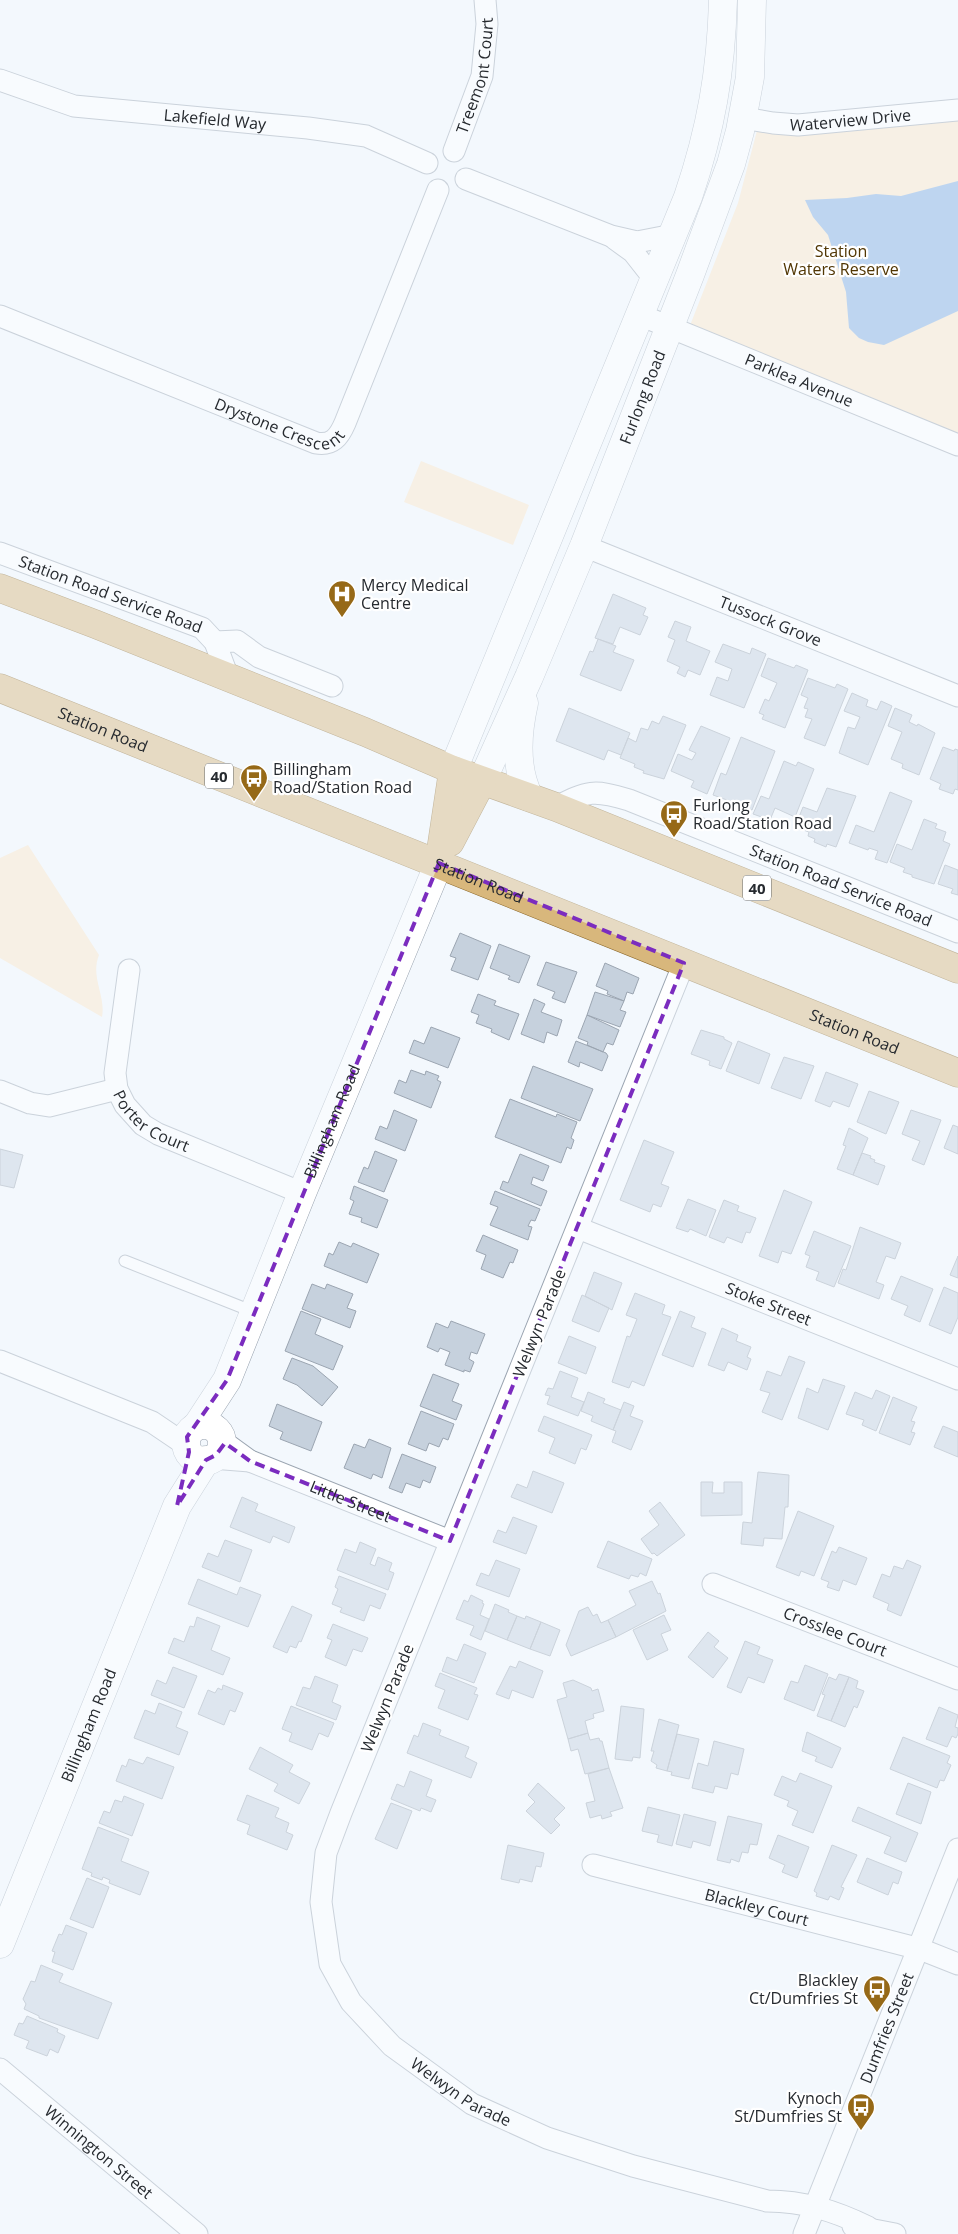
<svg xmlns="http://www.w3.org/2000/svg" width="958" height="2234" viewBox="0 0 958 2234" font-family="'Open Sans',sans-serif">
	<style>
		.green { fill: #fce6c7 }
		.water { fill: #7face0 }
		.building { fill: #c6d1dd; stroke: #9ba5b1 }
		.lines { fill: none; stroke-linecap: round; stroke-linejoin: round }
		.service-casing { stroke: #9ba5b1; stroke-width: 13 }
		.minor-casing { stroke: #9ba5b1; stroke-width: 23 }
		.tertiary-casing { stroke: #9ba5b1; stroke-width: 29 }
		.secondary-casing { stroke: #9ba5b1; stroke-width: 29 }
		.primary-casing { stroke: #896628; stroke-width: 29 }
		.service { stroke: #fff; stroke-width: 11 }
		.minor { stroke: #fff; stroke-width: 21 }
		.tertiary { stroke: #fff; stroke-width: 28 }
		.secondary { stroke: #fff; stroke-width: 28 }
		.primary { stroke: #d8b77c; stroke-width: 28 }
		.marked { fill: none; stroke: #7b2cbf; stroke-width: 4; stroke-dasharray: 10 6; stroke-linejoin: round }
		.labels { text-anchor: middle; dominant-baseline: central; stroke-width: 4.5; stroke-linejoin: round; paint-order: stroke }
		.shield { fill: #fff; stroke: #676a6d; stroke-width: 1 }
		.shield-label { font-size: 15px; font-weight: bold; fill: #262a2f }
		.street-label { font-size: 16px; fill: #262a2f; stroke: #fff }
		.park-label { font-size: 16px; fill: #513603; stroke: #fff }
		.poi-label { font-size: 16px; fill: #262a2f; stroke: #fff; text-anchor: start }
	</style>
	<rect width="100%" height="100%" fill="#f3f8fd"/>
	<path class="green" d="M958,120V435L689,328L738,203L759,123L844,132Z
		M421,461L529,505L513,545L404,502Z
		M28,845L99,955C90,977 106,995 102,1017L0,958V858Z"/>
	<path class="water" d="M958,181V311L884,345L868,342L859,338L849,328L846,292L828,235L813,217L805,200L847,198L876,194L901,196Z"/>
	<path class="building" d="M613,594L646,608L643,615L648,617L640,635L620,627L613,644L595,638Z
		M675,621L691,627L686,641L710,651L700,675L688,670L685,677L677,673L680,667L667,661L675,640L668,637Z
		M598,639L616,646L613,652L634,660L621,691L580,675L590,651L593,652Z
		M723,644L750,654L752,648L766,654L744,708L710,695L717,677L728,681L732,669L715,662Z
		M768,658L794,668L796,665L808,670L785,728L762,719L764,715L759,713L765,699L769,701L777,683L761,676Z
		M808,678L835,688L837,684L848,689L825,746L804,738L812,719L805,717L808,709L804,708L808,698L801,695Z
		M852,693L868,700L866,706L877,710L881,701L892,706L868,765L839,753L848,727L855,729L860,717L844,711Z
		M569,708L630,733L621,755L608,750L604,760L556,741Z
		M895,708L912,715L909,722L917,726L918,724L935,733L919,775L902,768L903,764L891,759L902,732L888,726Z
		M663,716L686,725L664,779L643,773L644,771L634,767L635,764L620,758L628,738L636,742L641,728L648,730L652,721L659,724Z
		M701,726L730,738L707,794L691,787L694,781L671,771L678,754L692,760L696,753L689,750Z
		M741,737L775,751L752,810L725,804L727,800L713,795L721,773L726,775Z
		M943,747L954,751L955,749L958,750V790L955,789L953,794L939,789L941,784L930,779Z
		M784,761L796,766L798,762L814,769L795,817L775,808L770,820L753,814L761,796L769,799Z
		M827,788L856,796L836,847L827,844L826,847L814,842L815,839L808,836L809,832L795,827L803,807L817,812Z
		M890,792L912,801L887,863L875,859L878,851L869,848L868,850L849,843L856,825L874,832Z
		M924,819L937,824L935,828L946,832L943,841L950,844L934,884L912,877V875L903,872L905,868L890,862L897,844L912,850Z
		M945,865L958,870V895L951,893L953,889L938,884Z
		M460,933L491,946L478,980L451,970L456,958L450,956Z
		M499,944L530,956L519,983L508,979L510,976L490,968Z
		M546,962L577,972L565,1003L552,998L555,992L537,985Z
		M605,963L639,978L633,994L627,992L624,1001L607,994L608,991L596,986Z
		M595,992L624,1001L620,1010L626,1012L620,1027L587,1015Z
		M478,994L496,1001L494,1005L519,1014L509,1040L491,1032L492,1029L476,1023L479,1015L471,1012Z
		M534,999L545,1004L541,1012L562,1020L557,1036L547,1032L544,1043L521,1034Z
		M587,1015L619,1030L613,1045L607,1043L603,1052L587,1045L588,1042L578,1038Z
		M431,1027L460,1038L448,1068L409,1053L414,1040L424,1044Z
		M701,1030L724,1037V1039L732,1043L721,1069L709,1065L710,1061L691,1054Z
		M576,1041L606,1053L608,1056L602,1071L580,1062L579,1067L568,1062Z
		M738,1041L770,1054L759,1084L726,1071Z
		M784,1057L814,1066L801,1099L771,1088Z
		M533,1066L593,1089L580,1121L521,1098Z
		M411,1070L425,1075L426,1071L439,1076L437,1080L441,1082L431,1108L394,1093L399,1080L406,1083Z
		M826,1072L858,1084L849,1107L833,1101L830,1107L815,1101Z
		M869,1091L899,1102L886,1134L857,1122Z
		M510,1099L556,1117L557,1114L577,1122L571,1138L574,1140L571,1149L567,1147L561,1163L495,1137Z
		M394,1110L417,1120L405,1151L375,1139L380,1126L387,1129Z
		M911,1110L941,1120L924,1165L912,1160L920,1141L902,1134Z
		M953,1125L958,1127V1154L944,1148Z
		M849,1128L868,1138L853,1175L837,1169L846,1146L843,1145Z
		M644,1140L674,1152L661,1184L669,1187L661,1207L653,1204L650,1212L620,1200Z
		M0,1149L23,1155L14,1188L0,1185Z
		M375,1151L397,1160L384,1192L358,1182L364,1167L368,1169Z
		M862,1153L871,1156L870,1158L875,1160L874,1162L885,1166L878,1185L853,1175Z
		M520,1154L549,1166L543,1181L533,1177L531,1184L547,1191L541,1206L500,1189L503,1181L508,1183Z
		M354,1186L388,1200L377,1228L361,1222L362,1218L349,1214L354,1201L350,1199Z
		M784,1190L812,1202L791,1254L782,1251L778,1263L759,1256Z
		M495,1191L540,1209L535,1221L531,1220L528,1226L532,1227L528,1240L490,1225L498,1207L490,1204Z
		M688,1199L716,1210L706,1236L690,1229L688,1232L676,1228Z
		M724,1200L739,1206L737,1211L756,1218L750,1233L746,1232L742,1243L727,1237L724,1243L709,1237Z
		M860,1227L901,1243L895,1259L886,1256L876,1282L884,1285L879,1299L838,1283L843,1269L846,1270Z
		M814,1231L851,1246L834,1287L816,1280L819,1272L806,1267L810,1256L805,1254Z
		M483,1235L518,1250L513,1263L510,1262L503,1278L481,1269L486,1255L476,1251Z
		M339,1242L351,1247L353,1243L379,1254L367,1283L324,1266L329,1253L333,1255Z
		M958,1256V1278L950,1275Z
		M594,1272L622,1283L612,1310L585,1296Z
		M901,1276L933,1289L920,1322L904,1315L908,1306L891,1299Z
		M312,1284L325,1289L327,1284L353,1294L347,1308L356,1311L350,1328L302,1309Z
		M944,1287L958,1293V1317L951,1334L929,1325Z
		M635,1293L665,1305L662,1314L671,1317L644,1386L632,1381L629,1388L612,1382L627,1336L630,1337L637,1319L626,1315Z
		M582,1295L609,1308L599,1332L572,1321Z
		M301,1311L321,1319L315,1334L343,1346L333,1370L285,1351Z
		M680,1311L695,1317L691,1327L706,1333L693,1367L662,1355Z
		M451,1321L485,1334L477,1354L471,1352L469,1359L474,1362L470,1372L464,1370V1372L445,1365L450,1352L440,1348L438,1352L427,1347L436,1323L448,1328Z
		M722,1328L738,1335L736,1341L751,1347L747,1357L751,1359L747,1370L728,1362L724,1371L708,1365Z
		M569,1336L596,1347L586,1374L558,1363Z
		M789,1356L805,1362L782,1420L762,1412L770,1393L760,1390L767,1371L781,1376Z
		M292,1358L313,1366L338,1387L322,1406L297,1385L283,1379Z
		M560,1371L578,1378L571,1397L584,1402L578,1416L547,1404L550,1396L545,1395L548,1388L553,1389Z
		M433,1374L459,1384L452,1401L462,1405L456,1420L420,1406Z
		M823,1379L845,1386L828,1430L798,1418L807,1388L818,1393Z
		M876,1390L890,1396L876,1431L862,1425L864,1420L846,1414L855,1392L872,1399Z
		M588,1392L605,1399L603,1403L621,1410L613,1430L591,1421L593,1416L581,1411Z
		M893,1397L917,1407L911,1421L915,1422L911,1432L915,1433L910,1445L879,1433Z
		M624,1402L634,1406L630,1416L643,1421L631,1450L612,1442L616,1431L613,1430Z
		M277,1404L322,1422L311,1451L280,1439L283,1432L269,1426Z
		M421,1411L454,1424L448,1440L443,1438L439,1447L429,1443L426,1451L408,1444Z
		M544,1416L592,1435L586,1450L581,1448L575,1464L549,1453L555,1438L538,1431Z
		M943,1426L958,1432V1457L934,1447Z
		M369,1439L391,1448L382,1478L373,1474L371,1479L344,1468L354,1444L365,1448Z
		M402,1454L436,1467L430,1483L423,1480L420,1488L406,1483L402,1493L389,1488Z
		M533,1471L564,1483L552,1513L511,1497L517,1484L527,1488Z
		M758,1472L789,1475L788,1507H785L782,1539L764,1538L763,1546L741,1544L743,1522L752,1523Z
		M701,1482H713L712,1493H724V1482H742V1515L701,1516Z
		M242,1497L258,1504L255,1511L295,1527L289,1543L273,1536L270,1543L230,1527Z
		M660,1502L685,1535L657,1556L654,1553L652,1554L641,1539L659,1525L649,1511Z
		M798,1511L834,1526L814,1576L801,1571L799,1576L776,1567Z
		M513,1517L537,1526L526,1554L493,1542L498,1530L506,1533Z
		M225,1540L252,1550L240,1582L202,1567L208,1553L218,1557Z
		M608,1541L652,1559L646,1576L640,1573L638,1577L631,1575L629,1579L597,1567Z
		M360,1542L376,1549L370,1564L375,1566L378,1557L392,1563L389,1571L394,1573L388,1590L337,1570L345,1549L356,1553Z
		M839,1547L867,1558L856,1585L843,1580L839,1591L827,1587L829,1582L821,1579L832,1551L836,1553Z
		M496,1560L520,1569L509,1597L476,1585L481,1573L489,1576Z
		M907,1560L921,1566L901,1616L887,1610L889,1604L873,1597L882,1574L890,1577L894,1566L903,1569Z
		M339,1576L386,1594L380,1609L370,1605L364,1621L340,1612L342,1608L332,1604L338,1589L335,1587Z
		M198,1579L237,1595L240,1587L261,1595L248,1627L188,1604Z
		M652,1581L658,1594L660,1593L666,1611L616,1637L608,1620L636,1605L629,1591Z
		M471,1595L483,1601L482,1603L484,1604L480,1615L489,1619L481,1640L470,1635L474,1626L456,1619L464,1600L468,1602Z
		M495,1604L509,1610L508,1612L517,1616L507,1640L485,1631Z
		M292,1606L312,1615L301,1642L299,1641L296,1648L290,1646L287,1653L273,1647Z
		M588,1607L593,1616L597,1614L601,1623L608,1620L616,1637L571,1656L566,1645L579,1611Z
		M664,1615L671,1630L661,1634L668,1650L647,1660L633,1630Z
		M517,1616L525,1619L526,1616L541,1622L530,1649L507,1640Z
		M197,1617L220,1626L211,1650L230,1658L223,1675L168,1653L174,1638L184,1642L190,1626L194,1627Z
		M541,1622L560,1630L550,1656L530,1649Z
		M333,1624L368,1638L362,1652L353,1649L346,1666L325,1657L332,1640L327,1638Z
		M708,1632L719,1641L714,1647L728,1658L713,1678L688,1657Z
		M745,1641L760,1647L757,1654L773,1660L764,1683L748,1677L741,1693L727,1687Z
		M464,1644L486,1653L474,1683L442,1671L447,1657L457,1661Z
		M519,1661L543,1671L533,1698L512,1690L509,1699L496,1694L510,1666L516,1668Z
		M805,1665L828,1674L814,1711L784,1699L791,1681L798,1683Z
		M173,1667L197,1676L184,1708L151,1695L157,1680L166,1684Z
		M440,1673L477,1688L474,1694L478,1695L468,1720L438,1708L445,1690L435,1686Z
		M839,1674L849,1677L831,1721L817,1716L825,1695L822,1694L829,1677L836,1680Z
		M315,1676L338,1685L332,1702L341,1706L336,1720L296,1705L303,1687L310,1689Z
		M849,1677L858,1681L856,1688L864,1691L857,1708L854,1706L845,1727L831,1721Z
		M573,1680L591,1688L592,1691L598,1689L604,1711L593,1714L594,1718L585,1721L588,1733L568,1739L557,1700L567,1697L563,1683Z
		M223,1685L243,1693L235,1712L230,1710L224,1725L198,1714L208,1690L215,1693L218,1688L222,1690Z
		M159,1703L182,1712L176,1727L188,1732L179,1755L134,1738L145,1710L155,1714Z
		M291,1706L334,1723L328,1737L319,1733L312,1750L289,1741L292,1733L282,1729Z
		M621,1706L644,1709L640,1758L633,1757L632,1761L615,1759Z
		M939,1707L958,1715L955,1727L958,1728V1734L956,1738L952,1736L947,1747L926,1739Z
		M659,1719L679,1725L667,1771L656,1768L657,1765L651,1761L654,1751H651Z
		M423,1723L441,1730L439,1735L469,1747L465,1757L477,1763L471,1778L407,1753L414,1735L418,1737Z
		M807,1732L841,1748L832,1768L815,1761L817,1757L802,1751Z
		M588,1733L590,1740L599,1738L600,1741H602L609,1768L585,1774L578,1749L571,1751L568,1739Z
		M677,1734L699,1739L689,1779L671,1775L672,1772L667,1771Z
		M903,1737L950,1756L947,1763L951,1765L944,1781L940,1780L937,1788L890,1769Z
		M714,1741L744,1749L738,1775L731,1773L727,1789L715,1786L713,1793L692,1788L698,1763L708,1766Z
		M260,1747L293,1765L289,1772L310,1783L299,1804L274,1791L278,1784L249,1769Z
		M147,1757L174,1767L162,1799L116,1781L122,1765L126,1767L129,1759L143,1764Z
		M609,1768L623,1808L610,1812L612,1816L602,1819L601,1815L590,1818L586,1803L595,1801L588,1774Z
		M410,1771L432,1780L426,1796L436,1800L431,1812L421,1808L420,1811L391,1799L397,1784L404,1787Z
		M800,1773L832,1786L813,1833L792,1825L798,1811L787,1806L789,1801L774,1795L782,1776L796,1782Z
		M538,1783L565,1808L554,1819L560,1825L551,1834L526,1811L535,1802L528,1795Z
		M908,1783L931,1792L921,1824L896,1814Z
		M247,1795L279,1808L275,1817L289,1823L286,1832L293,1835L287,1850L247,1834L250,1825L237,1820Z
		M124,1796L144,1804L132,1836L99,1823L104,1811L110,1813L115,1800L122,1802Z
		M391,1803L412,1811L397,1849L375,1839Z
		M648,1807L680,1815L672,1846L657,1842L659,1835L642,1831Z
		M858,1807L918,1833L906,1862L884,1853L891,1837L852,1821Z
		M684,1814L716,1822L710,1846L693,1841L691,1848L676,1844Z
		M728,1816L762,1824L757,1845L750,1844L748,1853L742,1852L739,1862L731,1859L730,1863L717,1860Z
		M98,1827L129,1839L121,1861L149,1872L140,1895L109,1883L110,1880L103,1877L102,1880L91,1876L92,1873L82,1869Z
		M778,1835L809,1847L797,1878L782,1872L785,1865L769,1858Z
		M508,1845L544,1853L541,1867L536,1866L532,1882L520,1879L519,1883L501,1879Z
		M832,1845L857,1855L841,1887L844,1888L839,1900L830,1896L828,1900L816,1896L817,1893L814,1891Z
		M867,1858L902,1872L898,1884L893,1882L888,1895L857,1882Z
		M87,1878L109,1887L93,1928L70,1919Z
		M66,1925L87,1933L73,1970L52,1962L55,1952L52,1951L59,1934L62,1935Z
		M41,1965L63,1974L59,1982L112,2003L98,2039L39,2018V2016L24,2009L26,2004L23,1999L31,1981L35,1982Z
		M27,2016L58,2029L57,2032L65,2036L58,2053L50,2049L47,2056L26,2048L29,2041L14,2035L19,2023L23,2024Z"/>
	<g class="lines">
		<g class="service-casing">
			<path id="service" d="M125,1261L254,1312"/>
		</g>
		<g class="minor-casing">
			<g id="minor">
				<path id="s1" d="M0,80L74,106L308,128L366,136L427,163"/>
				<path id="s2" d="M743,118L773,123L798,125L958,110"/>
				<path id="s3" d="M454,151L482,76L487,24L485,0"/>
				<path d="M466,179L611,236L637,242L673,235"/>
				<path d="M615,239L633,252L655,280"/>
				<path id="s4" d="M640,315L958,445"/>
				<path id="s5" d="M0,316L316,443C332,446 339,437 345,423L438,190"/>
				<path id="s6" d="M584,546L958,696"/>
				<path id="s7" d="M0,553L202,628L215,642L228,677"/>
				<path d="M215,642L237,641L259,657L332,686"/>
				<path id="s8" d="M556,807C588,791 593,789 629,800L958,932"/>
				<path id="s9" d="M684,963L341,1813L326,1853L321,1902L330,1964L351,2002L392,2046L472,2104L547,2138L633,2166L767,2201C804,2201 835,2211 868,2227"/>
				<path id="s10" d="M129,970L115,1073L117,1089L125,1105L143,1125L158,1134L302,1193"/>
				<path d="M0,1091L30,1103L49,1106L117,1089"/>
				<path id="s11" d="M578,1228L958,1379"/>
				<path d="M0,1361L152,1422L186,1445"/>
				<path id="s12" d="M221,1440L250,1461L450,1541"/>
				<path d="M212,1458L250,1461"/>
				<path id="s13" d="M713,1584L958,1679"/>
				<path id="s14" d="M593,1865L920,1949L958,1964"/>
				<path id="s15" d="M0,2069L197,2234"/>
				<path d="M853,2226L895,2234"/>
				<path id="s16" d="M804,2234L958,1849"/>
			</g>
		</g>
		<g class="tertiary-casing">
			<g id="tertiary">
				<circle cx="204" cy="1443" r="18"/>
				<path id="s17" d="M197,1426L227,1380L302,1193L439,863"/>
				<path id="s18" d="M0,1944L177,1506L206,1460"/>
			</g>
		</g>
		<g class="secondary-casing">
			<g id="secondary">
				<path d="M524,703C517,734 515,769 529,797"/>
				<path d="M453,770L688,197C711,129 721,72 723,0"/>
				<path id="s19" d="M482,781L529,677L584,546L690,275L731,164L740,131L750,77L752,0"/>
			</g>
		</g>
		<g class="primary-casing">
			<g id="primary">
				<path d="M0,588L95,624L365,732L453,770L556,807L958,969"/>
				<path id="s20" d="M0,688L958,1073"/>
				<path d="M450,842L482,781"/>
				<path d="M439,863L453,770"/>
			</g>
		</g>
		<use href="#service" class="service"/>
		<use href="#minor" class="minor"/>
		<use href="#tertiary" class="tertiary"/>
		<use href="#secondary" class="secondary"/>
		<use href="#primary" class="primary"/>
	</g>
	<path d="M0 0H958V2234H0ZM439,863L684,963L450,1541L250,1461L225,1443L216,1455L206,1460L177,1506L189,1452L187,1437L227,1380Z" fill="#f3f8fd" fill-opacity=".55" fill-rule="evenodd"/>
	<path class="marked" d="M439,863L684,963L450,1541L250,1461L225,1443L216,1455L206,1460L177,1506L189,1452L187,1437L227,1380Z"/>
	<defs>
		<g id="hospital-pin" transform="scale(1.4375)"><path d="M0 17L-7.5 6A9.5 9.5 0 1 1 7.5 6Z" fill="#966917" stroke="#fff"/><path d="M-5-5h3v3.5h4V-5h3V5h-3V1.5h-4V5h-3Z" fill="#fff"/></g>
		<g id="bus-pin" transform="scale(1.4375)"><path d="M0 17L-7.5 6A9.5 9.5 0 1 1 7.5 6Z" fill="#966917" stroke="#fff"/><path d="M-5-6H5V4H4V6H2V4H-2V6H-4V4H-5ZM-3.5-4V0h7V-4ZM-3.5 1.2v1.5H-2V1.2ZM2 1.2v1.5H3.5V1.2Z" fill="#fff"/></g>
	</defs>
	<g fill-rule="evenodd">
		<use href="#hospital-pin" x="342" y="594"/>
		<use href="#bus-pin" x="254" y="778"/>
		<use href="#bus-pin" x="674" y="814"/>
		<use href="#bus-pin" x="877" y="1989"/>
		<use href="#bus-pin" x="861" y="2107"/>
	</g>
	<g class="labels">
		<g class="shield">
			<rect x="205" y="763.5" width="28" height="25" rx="4"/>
			<rect x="743" y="875.5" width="28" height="25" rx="4"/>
		</g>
		<g class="shield-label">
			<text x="219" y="776">40</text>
			<text x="757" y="888">40</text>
		</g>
		<g class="street-label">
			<text stroke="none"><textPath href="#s3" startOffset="79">Treemont Court</textPath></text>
			<text stroke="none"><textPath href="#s1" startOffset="220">Lakefield Way</textPath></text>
			<text stroke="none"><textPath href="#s2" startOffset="108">Waterview Drive</textPath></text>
			<text stroke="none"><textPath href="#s4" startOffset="172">Parklea Avenue</textPath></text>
			<text stroke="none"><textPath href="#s19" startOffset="416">Furlong Road</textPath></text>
			<text stroke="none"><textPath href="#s5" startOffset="301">Drystone Crescent</textPath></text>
			<text stroke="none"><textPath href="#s7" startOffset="118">Station Road Service Road</textPath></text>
			<text stroke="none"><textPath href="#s6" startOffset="201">Tussock Grove</textPath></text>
			<text stroke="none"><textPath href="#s20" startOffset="111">Station Road</textPath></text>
			<text stroke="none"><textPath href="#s20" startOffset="516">Station Road</textPath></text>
			<text stroke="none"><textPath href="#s8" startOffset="305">Station Road Service Road</textPath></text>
			<text stroke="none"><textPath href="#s20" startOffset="921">Station Road</textPath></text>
			<text stroke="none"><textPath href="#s10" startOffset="169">Porter Court</textPath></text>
			<text stroke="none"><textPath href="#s17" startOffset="334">Billingham Road</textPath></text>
			<text stroke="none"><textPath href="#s11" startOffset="205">Stoke Street</textPath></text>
			<text transform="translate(539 1323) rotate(-68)">Welwyn Parade</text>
			<text stroke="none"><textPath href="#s12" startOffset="144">Little Street</textPath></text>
			<text stroke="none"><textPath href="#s13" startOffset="131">Crosslee Court</textPath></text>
			<text transform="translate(387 1698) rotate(-68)">Welwyn Parade</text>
			<text stroke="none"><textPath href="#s18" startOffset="236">Billingham Road</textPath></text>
			<text stroke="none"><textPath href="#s14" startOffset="169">Blackley Court</textPath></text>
			<text stroke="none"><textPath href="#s16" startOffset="222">Dumfries Street</textPath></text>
			<text stroke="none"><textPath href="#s9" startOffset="1258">Welwyn Parade</textPath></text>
			<text stroke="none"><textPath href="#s15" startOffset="129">Winnington Street</textPath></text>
		</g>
		<g class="park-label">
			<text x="841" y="251">Station<tspan x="841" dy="18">Waters Reserve</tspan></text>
		</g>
		<g class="poi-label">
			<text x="361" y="585">Mercy Medical<tspan x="361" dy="18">Centre</tspan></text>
			<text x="273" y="769">Billingham<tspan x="273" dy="18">Road/Station Road</tspan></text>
			<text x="693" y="805">Furlong<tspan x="693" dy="18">Road/Station Road</tspan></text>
			<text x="858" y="1980" text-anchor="end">Blackley<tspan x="858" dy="18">Ct/Dumfries St</tspan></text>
			<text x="842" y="2098" text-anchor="end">Kynoch<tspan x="842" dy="18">St/Dumfries St</tspan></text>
		</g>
	</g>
</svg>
